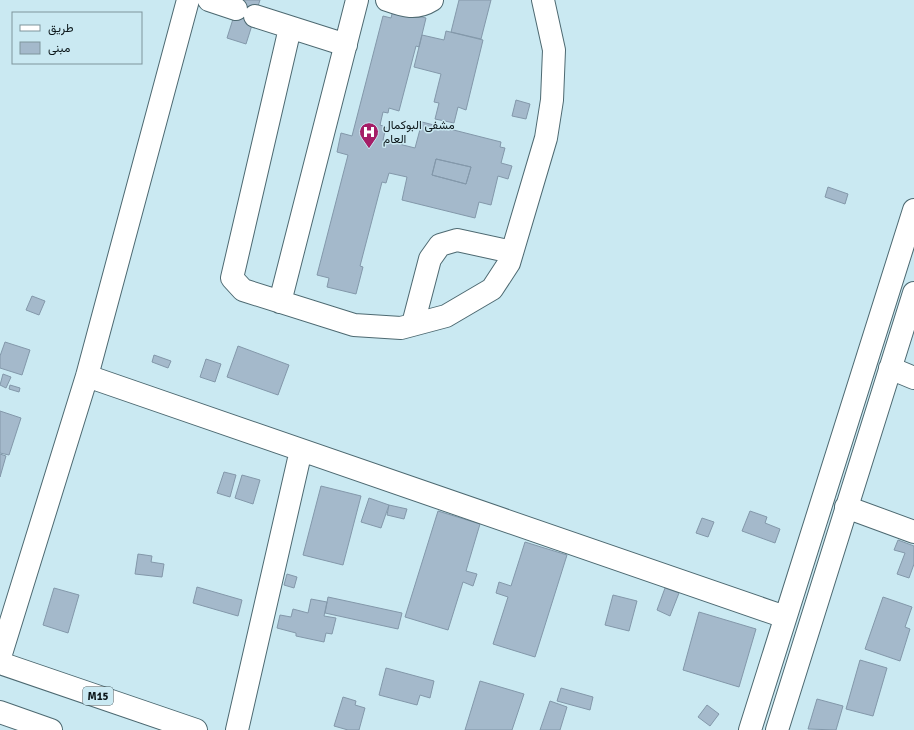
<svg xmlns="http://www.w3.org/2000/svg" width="914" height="730" viewBox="0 0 914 730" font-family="Signika,Vazirmatn,sans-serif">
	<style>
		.building { fill: #a4b9cb; stroke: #8398aa; fill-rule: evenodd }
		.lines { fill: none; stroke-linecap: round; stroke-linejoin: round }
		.minor-casing { stroke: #4d6971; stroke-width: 24 }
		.highway-casing { stroke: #4d6971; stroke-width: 24 }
		.minor { stroke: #fff; stroke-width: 22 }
		.highway { stroke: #fff; stroke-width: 22 }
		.labels { text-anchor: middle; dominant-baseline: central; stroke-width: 3; stroke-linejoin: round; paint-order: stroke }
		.shield { fill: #cae9f2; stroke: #45565b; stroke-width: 1 }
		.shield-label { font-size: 11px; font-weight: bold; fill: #0c171a }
		.poi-label { font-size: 12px; fill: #0c171a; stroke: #cae9f2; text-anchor: start }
	</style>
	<rect width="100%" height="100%" fill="#cae9f2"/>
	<path class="building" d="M239,0H260L246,44L227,38Z
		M459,0H491L481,39L451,32Z
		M393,10L426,18L419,47L416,46L399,111L389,108L388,113L383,112L380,125L386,127L383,140L415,148L422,122L501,142L500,147L505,148L501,163L512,166L508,179L498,176L491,205L479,202L475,218L402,200L407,177L389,173L386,183L382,182L360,266L363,267L356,294L327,287L329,278L317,275L348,155L337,152L341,133L352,136L383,16L391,18ZM436,159L471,167L466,184L432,175Z
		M446,31L483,40L466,110L458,107L454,123L435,119L439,103L434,102L441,74L414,67L422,35L444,40Z
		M516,100L530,104L526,119L512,116Z
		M436,159L471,167L466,184L432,175Z
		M828,187L848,194L845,204L825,197Z
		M32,296L45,301L39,315L26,310Z
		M5,342L30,350L22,375L0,368V356Z
		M238,346L289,365L278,395L227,377Z
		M154,355L171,361L168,368L152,362Z
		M206,359L221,364L215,382L200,377Z
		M3,374L11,377L6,388L0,385Z
		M10,385L20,388L19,392L9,389Z
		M0,411L21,418L9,455L0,453Z
		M0,454L6,456L0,477Z
		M224,472L236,475L230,497L217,493Z
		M242,475L260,480L253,504L235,498Z
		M321,486L361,496L343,565L303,555Z
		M369,498L389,505L381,528L361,522Z
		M389,505L407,509L404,519L387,515Z
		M438,511L480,524L466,571L477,574L473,586L463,582L448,630L405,617Z
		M750,511L767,517L765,523L780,529L775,543L742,531Z
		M702,518L714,522L708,537L696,533Z
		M898,540L914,546V564L909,578L897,574L905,553L894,550Z
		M525,542L567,555L535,657L493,644L508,597L496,593L499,582L511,586Z
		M138,554L152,556L151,562L164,564L162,577L135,574Z
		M287,574L297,577L294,588L284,585Z
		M197,587L242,600L238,616L193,603Z
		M54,588L79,595L68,633L43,625Z
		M665,588L679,593L670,616L657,610Z
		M613,595L637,601L629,631L605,625Z
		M328,597L402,613L398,629L325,613Z
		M883,597L912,607L905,627L910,629L900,661L865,649Z
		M311,599L327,602L324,616L336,618L332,634L326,633L324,642L296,636V633L277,628L280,615L291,617L293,609L308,613Z
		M699,612L756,629L739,687L683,670Z
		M860,660L887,668L873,716L846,709Z
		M386,668L434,681L430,698L420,695L417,705L379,695Z
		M480,681L524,694L512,730H465Z
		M561,688L593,697L590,710L557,701Z
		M343,697L356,701L355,705L365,708L359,730H348L334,726Z
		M817,699L843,706L836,730L808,729Z
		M550,701L567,707L560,730H540Z
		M707,705L719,714L710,726L698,717Z"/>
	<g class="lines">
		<g class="minor-casing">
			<path id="minor" d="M209,0L236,9
				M387,0C404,6 416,10 432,0
				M255,16L346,45
				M290,28L232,278L243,290L354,325L401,328L446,316L492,289L509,263L546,138L552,100L554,50L543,0
				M280,302L357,0
				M413,324L430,259L440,245L457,240L512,252
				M890,368L914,378
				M87,376L785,617
				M846,507L914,532
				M0,657L87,376L188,0
				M237,730L301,450
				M750,730L914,210
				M777,730L914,293"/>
		</g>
		<g class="highway-casing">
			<path id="highway" d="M0,663L196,730
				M0,712L51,730"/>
		</g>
		<use href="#minor" class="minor"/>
		<use href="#highway" class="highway"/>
	</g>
	<defs>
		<g id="hospital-pin" transform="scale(1)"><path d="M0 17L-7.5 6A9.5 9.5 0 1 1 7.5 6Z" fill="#a51d67" stroke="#cae9f2"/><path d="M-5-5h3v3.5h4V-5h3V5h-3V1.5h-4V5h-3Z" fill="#fff"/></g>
	</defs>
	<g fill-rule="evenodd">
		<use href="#hospital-pin" x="369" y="132"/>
	</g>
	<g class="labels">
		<rect class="shield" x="83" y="687" width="30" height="18" rx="3"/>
		<g class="shield-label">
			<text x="98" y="696">M15</text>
		</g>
		<g class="poi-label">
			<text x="383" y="125">مشفى البوكمال<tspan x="383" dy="14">العام</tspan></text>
		</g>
	</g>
	<rect x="12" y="12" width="130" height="52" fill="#cae9f2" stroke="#7e959c"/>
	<rect x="20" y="25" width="20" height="6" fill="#ffffff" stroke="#7e959c"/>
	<text x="48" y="32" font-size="12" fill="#0c171a">طريق</text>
	<rect x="20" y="42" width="20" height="12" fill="#a4b9cb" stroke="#7e959c"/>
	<text x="48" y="52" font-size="12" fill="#0c171a">مبنى</text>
</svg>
